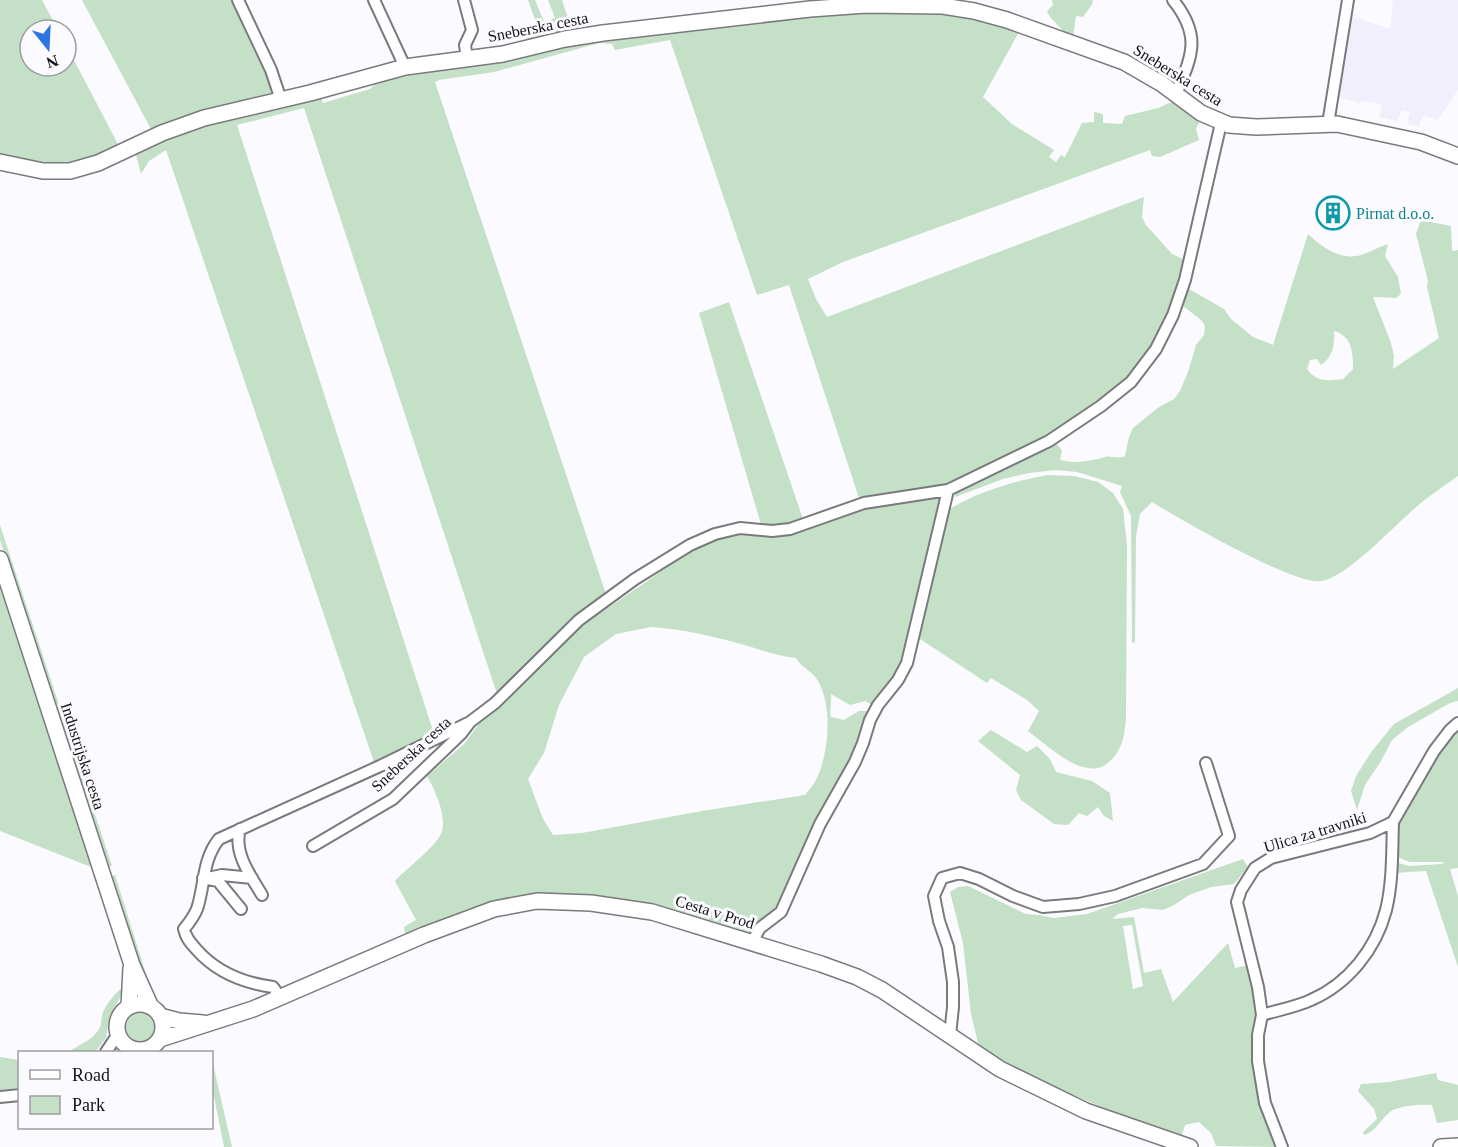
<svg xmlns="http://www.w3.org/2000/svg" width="1458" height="1147" viewBox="0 0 1458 1147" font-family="Georgia,serif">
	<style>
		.built { fill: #f1effb }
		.green { fill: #c4e0c6; fill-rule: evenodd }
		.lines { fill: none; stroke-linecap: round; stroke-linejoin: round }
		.street-casing { stroke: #7a797e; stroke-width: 14 }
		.secondary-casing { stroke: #7a797e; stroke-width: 18 }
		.street { stroke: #fff; stroke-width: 10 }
		.secondary { stroke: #fff; stroke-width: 15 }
		.labels { text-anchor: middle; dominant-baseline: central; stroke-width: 6; stroke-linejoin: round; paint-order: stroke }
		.street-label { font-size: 16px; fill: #131314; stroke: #fbfaff }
		.culture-label { font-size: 16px; fill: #0d838f; stroke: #fbfaff; text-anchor: start }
	</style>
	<rect width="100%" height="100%" fill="#fbfaff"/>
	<path class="built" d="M1393,0H1458V90L1437,120L1423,115L1419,127L1407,124L1410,112L1402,110L1397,121L1379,117L1382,104L1361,101L1360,103L1338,97L1344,65L1341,63L1350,16L1390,29Z"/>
	<path class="green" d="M0,0H42L58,30H30V66H66V45L120,148L107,156L50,167L0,155Z
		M82,0H231L262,56L274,91L273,95L213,108L152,131Z
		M528,0H535L544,22L555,18L548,0H562L572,30L528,40L526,35L528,30L537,25Z
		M1052,0H1092L1093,3L1083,17L1076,16L1073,37L1065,34C1060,25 1050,20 1047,11L1053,5Z
		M865,10L945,12L961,14L1017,30L1019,32L983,97L1012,124L1054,150L1049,157L1056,162L1061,155L1065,157L1082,123L1094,122V112L1103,114V123L1122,124L1125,116L1158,108L1174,101L1200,120L1196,129L1199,140L1160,157L1152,156L1150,150L843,262L808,279L816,299L827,317L1144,197L1142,217L1146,225L1172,254L1189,262L1187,277L1144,370L1072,427L956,481L940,487L860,501L789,285L757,295L670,40L615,50L612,44L599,43L494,72L439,80L435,82L608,600L499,700L304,108L237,125L436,740L376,768L166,150L149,161L141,174L135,151L177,132L320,96L323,103L370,89L378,81L388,77L565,45Z
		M1421,220L1451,226L1452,251L1458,250V476C1443,487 1427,497 1414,509C1393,527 1346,578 1321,581C1293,585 1180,519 1152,502L1140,514L1136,536L1135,642L1132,643L1131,516L1120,492L1122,486L1077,472L1056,470L1029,473L1003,479L955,497V494L965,485L1055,442L1062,450L1060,460C1076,464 1090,461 1105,457C1112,455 1117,460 1125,456L1129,437L1133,428L1159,407L1174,399L1180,391L1188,372L1196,345L1204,335L1205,326L1201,320L1183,306L1189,289L1224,309L1231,319L1253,337L1273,345L1308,234C1322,247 1340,261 1361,255C1370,252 1379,247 1388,244L1385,256L1398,277L1401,294L1396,298L1373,297L1391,343L1394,356L1393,369L1439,338L1427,287L1428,281L1416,234ZM1334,331C1352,336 1353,352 1353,369L1343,379C1329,381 1316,382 1307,369L1310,360L1317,359L1321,365C1333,357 1335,344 1334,331Z
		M729,302L804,522L762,528L699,313Z
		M1047,475L1074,476L1098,482L1113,493L1123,509L1127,546L1126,719C1124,738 1122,753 1105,765C1082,780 1046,744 1028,731L1039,711L1027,700L991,678L987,683L917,637L948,510C980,491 1012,482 1047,475Z
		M939,495L942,502L904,661L896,671L893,680L872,705L865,701L850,705L831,694C832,702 829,709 831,717L844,720L859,711H871L863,737L787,904L750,936L543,897L406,938L404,927L416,920L395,881C406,869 435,847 441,834C448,818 435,790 427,776L464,744L478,725L503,705L580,627L694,549L717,538L751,533L849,510ZM651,627C681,629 708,635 737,643C757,648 775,656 796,658C802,668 812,671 818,681C833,707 829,754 816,780C813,786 808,790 805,795L702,811L582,833L553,835L543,819L528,779L544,753L559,705L584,657L616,634Z
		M0,525L112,866L107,867L0,540Z
		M0,577L96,869L0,831Z
		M1458,688V701L1450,703L1408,727L1392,740L1381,761L1365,785L1357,810L1351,791L1356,776L1372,751L1394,724Z
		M1458,726V868L1450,869L1458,896V967L1426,871L1394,873L1395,862L1409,866L1442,864L1445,862H1410L1395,856L1396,837L1400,816L1427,770Z
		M991,730L1027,752L1037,746L1050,759L1056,772L1092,781L1110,793L1113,821L1104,816L1098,807L1087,816L1079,813L1068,825L1054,824L1021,800L1016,790L1020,775L978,741Z
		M1243,859L1248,867L1234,884L1211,887L1189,895L1174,905L1163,910L1142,908L1118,914L1112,919L1134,917L1144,973L1161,969L1173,1002L1228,943L1235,968L1249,965L1256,996V1039L1262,1104L1276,1147L1216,1146L1211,1133L1199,1122L1185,1125L1181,1138L1142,1124L1014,1070L979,1047L971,1014L963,943L950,892L958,887L968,886L1026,914L1039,915L1054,918L1087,914ZM1132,925L1143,986L1133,989L1123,926Z
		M115,875L147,977L144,982L110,877Z
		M122,988L120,998L110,1015L106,1038L95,1052H69C79,1044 92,1041 99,1029C102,1025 101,1020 102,1015C105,1006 114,994 122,988Z
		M126 1027a15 15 0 1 1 30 0a15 15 0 1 1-30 0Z
		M0,1057L19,1060V1088L0,1090Z
		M213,1064L232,1147H224L212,1087Z
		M1436,1073L1438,1080L1458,1085V1120L1437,1123L1432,1105C1421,1104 1403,1105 1393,1110C1382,1116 1378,1131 1364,1135L1363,1132L1377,1119L1374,1109L1358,1091L1361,1084L1389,1082Z"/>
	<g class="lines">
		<g class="street-casing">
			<path id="street" d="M238,0L271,70L281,100
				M374,0L405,67
				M464,0L472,30L465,45L467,58
				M1173,0C1202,36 1192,56 1176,94
				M1328,124L1348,0
				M240,829C233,852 250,875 262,895
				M313,846L393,799L461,734L470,722
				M203,878L218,881L241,909
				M208,878L222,875L252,878
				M752,942L760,928L781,912L820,824L855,762L863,743L870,720L878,705L898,680L907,663L948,490
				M280,997L273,987C243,983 216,972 196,949C190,942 186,938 184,929C189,923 194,916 197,909C205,885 202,860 219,839L380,766L470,722L495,703L579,620L635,579L690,545L715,534L740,528L772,531L790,529L864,503L948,490L1049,441L1101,406L1131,382L1156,349L1173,315L1185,280L1221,123
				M1262,1015C1278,1010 1296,1007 1311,1000C1348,984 1376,949 1386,910C1393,882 1392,850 1393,822
				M950,1035L953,1007V982L948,947L939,921L934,896L942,878L960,873L979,879L1013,896L1043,907L1079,904L1115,896L1203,864L1229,836L1206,763
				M106,1052L118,1034
				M128,1052L134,1049
				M0,1097L20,1095
				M1282,1147L1265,1103L1258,1061V1035L1262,1015L1258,987L1237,902L1241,890L1255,868L1271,858L1370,833L1393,822L1434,751L1450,730L1458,723"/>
		</g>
		<g class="secondary-casing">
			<path id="secondary" d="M0,162L43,171H70L98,163L162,133L204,118L310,93L405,67L503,54L565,39L603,33L810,9L866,5L943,6L974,11L1007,20L1124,62L1162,84L1201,113L1229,125L1256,127L1337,124L1421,142L1458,156
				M0,559L132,965L151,1007
				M117 1027a23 23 0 1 1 46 0a23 23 0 1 1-46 0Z
				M129,1007L131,968
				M160,1016L179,1021L203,1023
				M160,1039L253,1009L424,935L494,909L537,901L591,903L652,912L821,964L857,977L882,990L1000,1069L1086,1111L1190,1147
				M1441,1147L1458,1146"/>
		</g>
		<use href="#street" class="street"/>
		<use href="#secondary" class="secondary"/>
	</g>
	<defs>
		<g id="building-ring" transform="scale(1.725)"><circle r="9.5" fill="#fbfaff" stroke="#0f9aa8" stroke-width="1.5"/><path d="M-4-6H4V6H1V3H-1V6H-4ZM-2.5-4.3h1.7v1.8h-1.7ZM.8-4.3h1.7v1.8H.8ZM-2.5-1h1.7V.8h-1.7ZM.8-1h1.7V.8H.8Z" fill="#0f9aa8"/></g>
	</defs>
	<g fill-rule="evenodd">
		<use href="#building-ring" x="1333" y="213"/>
	</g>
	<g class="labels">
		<g class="street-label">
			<text transform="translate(538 27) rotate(-11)">Sneberska cesta</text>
			<text transform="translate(1178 75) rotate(32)">Sneberska cesta</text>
			<text transform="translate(411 754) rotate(-43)">Sneberska cesta</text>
			<text transform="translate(83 756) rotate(72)">Industrijska cesta</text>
			<text transform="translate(1315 832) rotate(-17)">Ulica za travniki</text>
			<text transform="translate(715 912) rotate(17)">Cesta v Prod</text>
		</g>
		<g class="culture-label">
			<text x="1356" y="213">Pirnat d.o.o.</text>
		</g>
	</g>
	<rect x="18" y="1051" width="195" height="78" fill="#fbfaff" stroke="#9e9ea1" stroke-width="1.5"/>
	<rect x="30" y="1070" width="30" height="9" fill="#ffffff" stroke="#9e9ea1" stroke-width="1.5"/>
	<text x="72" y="1081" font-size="18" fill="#131314">Road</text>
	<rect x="30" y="1096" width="30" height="18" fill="#c4e0c6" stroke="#9e9ea1" stroke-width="1.5"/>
	<text x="72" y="1111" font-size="18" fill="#131314">Park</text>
	<g transform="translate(48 48) rotate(162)"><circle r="28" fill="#fbfaff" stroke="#9e9ea1" stroke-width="1.5"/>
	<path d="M0-4.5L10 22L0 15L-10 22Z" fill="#2d75e1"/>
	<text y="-9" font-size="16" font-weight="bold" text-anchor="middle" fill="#131314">N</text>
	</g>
</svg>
